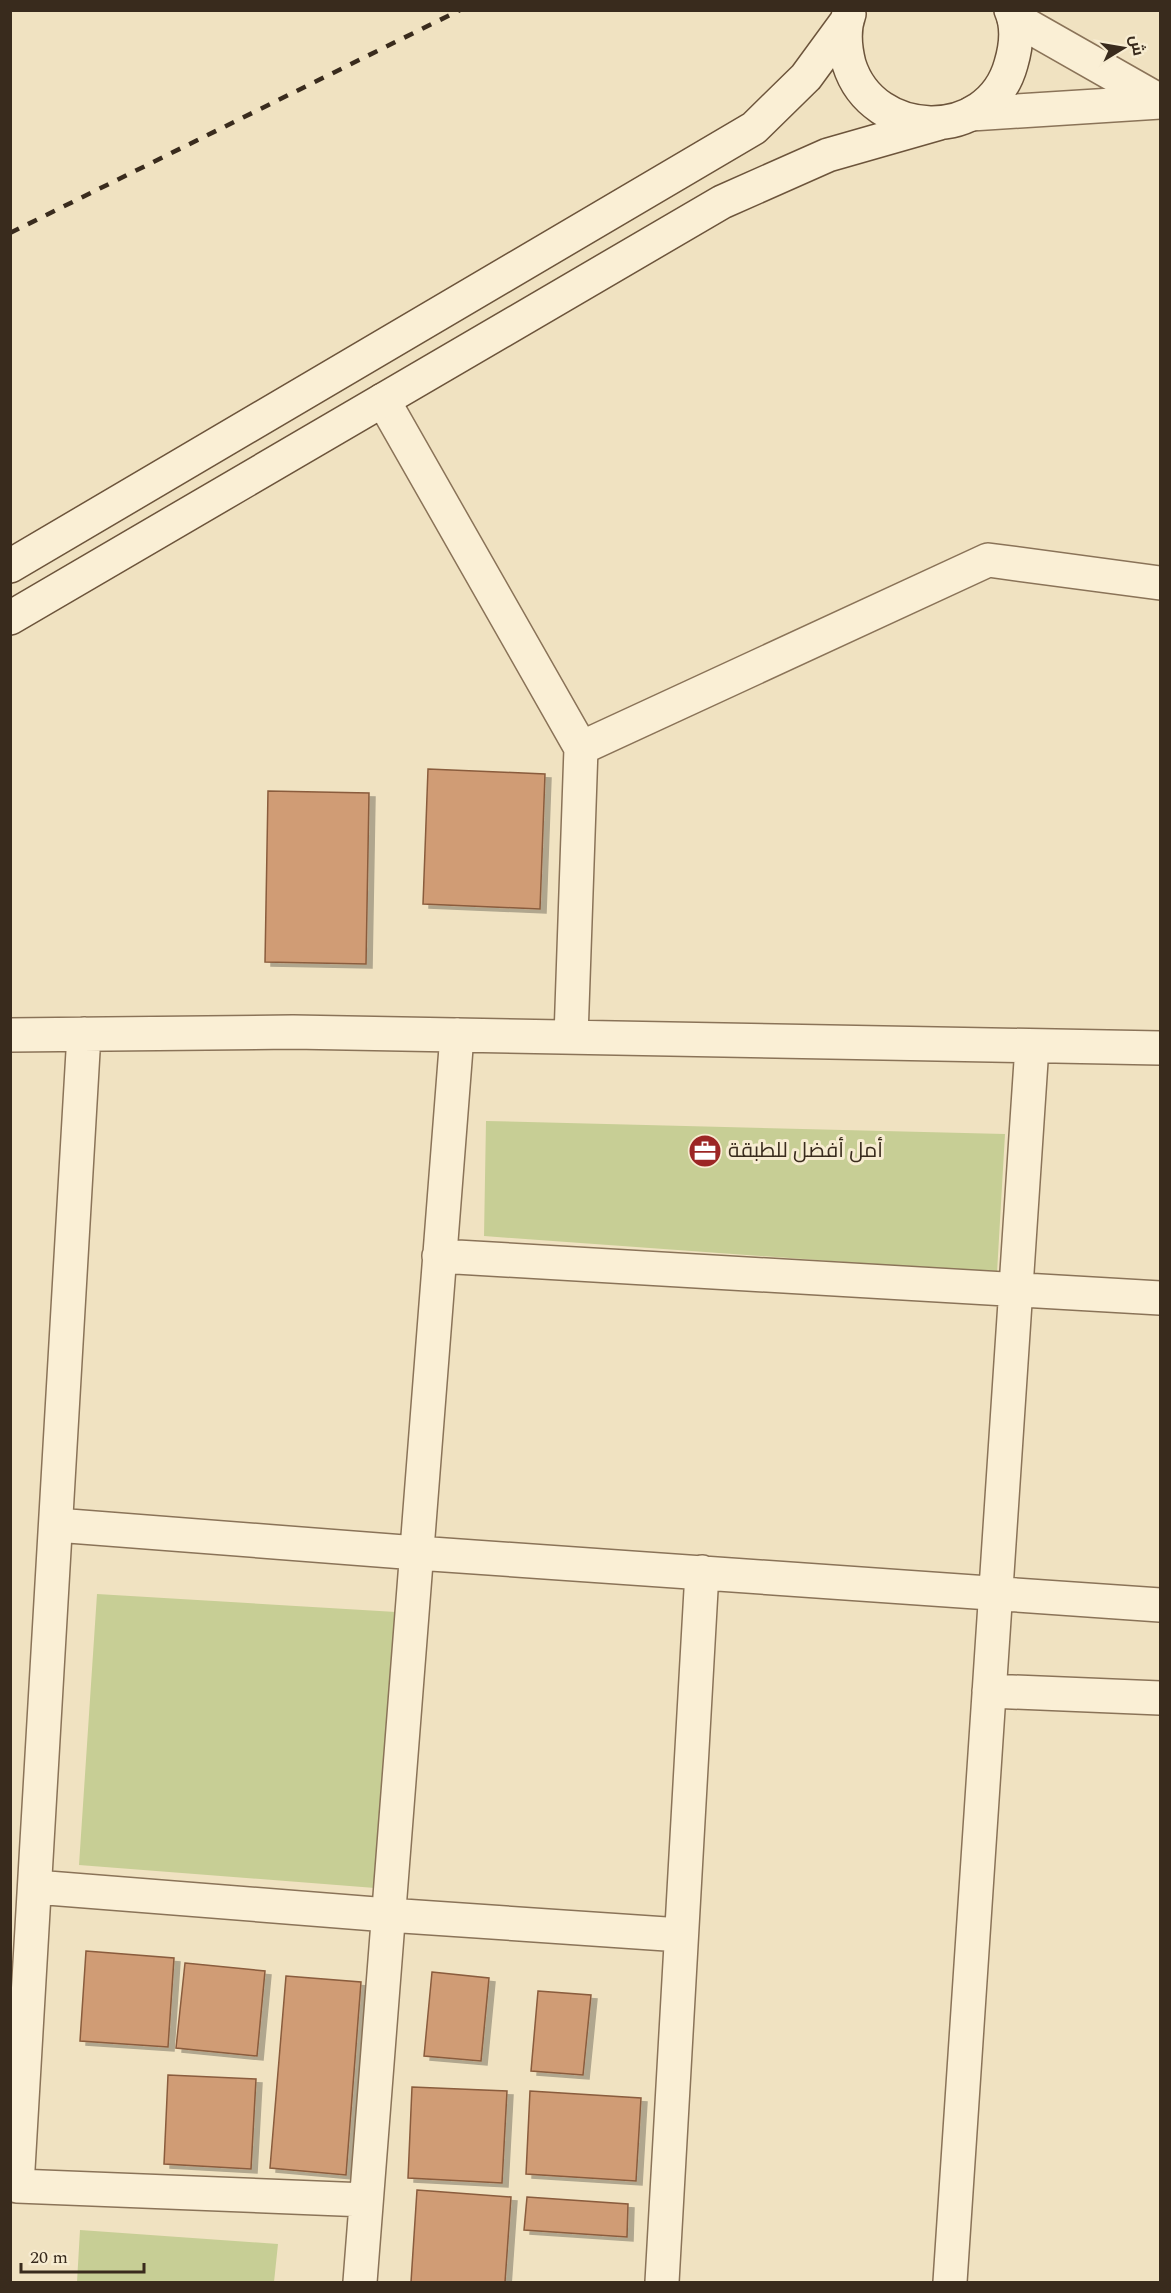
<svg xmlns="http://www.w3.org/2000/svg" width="1171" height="2293" viewBox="0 0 1171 2293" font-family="Spectral,Cairo,serif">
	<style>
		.green { fill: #c7ce95 }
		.building { fill: #d09c75; stroke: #8a5c3d; stroke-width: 1.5; filter: url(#shadow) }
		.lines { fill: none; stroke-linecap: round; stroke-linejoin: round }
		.minor-casing { stroke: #8a7358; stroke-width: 36 }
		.tertiary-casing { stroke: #8a7358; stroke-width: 36 }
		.secondary-casing { stroke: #6c543b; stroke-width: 36 }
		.minor { stroke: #faefd5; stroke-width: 33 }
		.tertiary { stroke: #faefd5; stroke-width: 33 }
		.secondary { stroke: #faefd5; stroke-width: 33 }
		.rail { stroke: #392b1d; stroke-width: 4.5; stroke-dasharray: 10 10; stroke-linecap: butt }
		.labels { text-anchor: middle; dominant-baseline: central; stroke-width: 6; stroke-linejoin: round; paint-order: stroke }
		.poi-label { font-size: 21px; fill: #392b1d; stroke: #f7ecd1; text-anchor: start }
	</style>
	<defs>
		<filter id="shadow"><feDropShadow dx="6" dy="4" stdDeviation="0" flood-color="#0004"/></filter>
	</defs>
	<rect width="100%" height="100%" fill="#f0e2c1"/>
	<path class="green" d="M486,1121L1005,1134L997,1273L484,1236Z
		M97,1594L396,1612L375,1888L79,1865Z
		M80,2230L278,2244L274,2282H77Z"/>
	<path class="building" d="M428,769L545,774L540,909L423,904Z
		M268,791L369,793L366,964L265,962Z
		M86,1951L174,1958L168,2047L80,2041Z
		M185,1963L265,1971L257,2056L176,2048Z
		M432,1972L489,1978L481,2061L424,2056Z
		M286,1976L361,1982L346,2175L270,2168Z
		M538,1991L591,1995L583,2075L531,2071Z
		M168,2075L256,2079L251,2169L164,2164Z
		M412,2087L507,2091L502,2183L408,2178Z
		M530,2091L641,2098L636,2181L526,2174Z
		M417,2190L511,2197L505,2282H411Z
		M527,2197L628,2204L627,2237L524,2230Z"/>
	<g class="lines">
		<g class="minor-casing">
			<path id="minor" d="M383,400L581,748L571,1037
				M581,748L988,560L1160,583
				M84,1034L17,2186L366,2200
				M10,1035L293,1032L1160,1048
				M439,1256L1160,1298
				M56,1525L417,1553L1160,1605
				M989,1691L1160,1698
				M35,1887L388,1915L681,1935
				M360,2282L457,1035
				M662,2282L702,1572
				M950,2282L1032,1046"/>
		</g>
		<g class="tertiary-casing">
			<path id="tertiary" d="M1014,18L1160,101
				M971,114L1160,102"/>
		</g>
		<g class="secondary-casing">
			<path id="secondary" d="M849,14C843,30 845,48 849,64C873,141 989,144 1011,64C1016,47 1019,28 1011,10
				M10,566L754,128L806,77L847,21
				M10,618L722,202L828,155L940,123"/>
		</g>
		<use href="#minor" class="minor"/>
		<use href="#tertiary" class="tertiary"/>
		<use href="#secondary" class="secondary"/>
		<path class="rail" d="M10,233L460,10"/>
	</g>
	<defs>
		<g id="office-disc" transform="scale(1.725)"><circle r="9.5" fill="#9c2625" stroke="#f7ecd1"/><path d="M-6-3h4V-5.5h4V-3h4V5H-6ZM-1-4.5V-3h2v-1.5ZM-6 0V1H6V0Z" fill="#fff"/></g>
	</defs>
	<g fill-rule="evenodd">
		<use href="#office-disc" x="705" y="1151"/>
	</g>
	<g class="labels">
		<g class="poi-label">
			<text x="728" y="1151">أمل أفضل للطبقة</text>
		</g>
	</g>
	<rect width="1171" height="2293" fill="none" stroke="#392b1d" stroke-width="24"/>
	<g transform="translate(1123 48) rotate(79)" stroke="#f7ecd1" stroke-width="4.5" paint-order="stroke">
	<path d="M0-4.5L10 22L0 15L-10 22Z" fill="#392b1d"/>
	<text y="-9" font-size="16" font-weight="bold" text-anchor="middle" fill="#392b1d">ش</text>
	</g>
	<path d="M21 2263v9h123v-9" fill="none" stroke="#392b1d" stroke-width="3"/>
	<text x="30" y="2263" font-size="18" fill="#392b1d" stroke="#f7ecd1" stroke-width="4.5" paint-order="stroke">20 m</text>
</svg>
